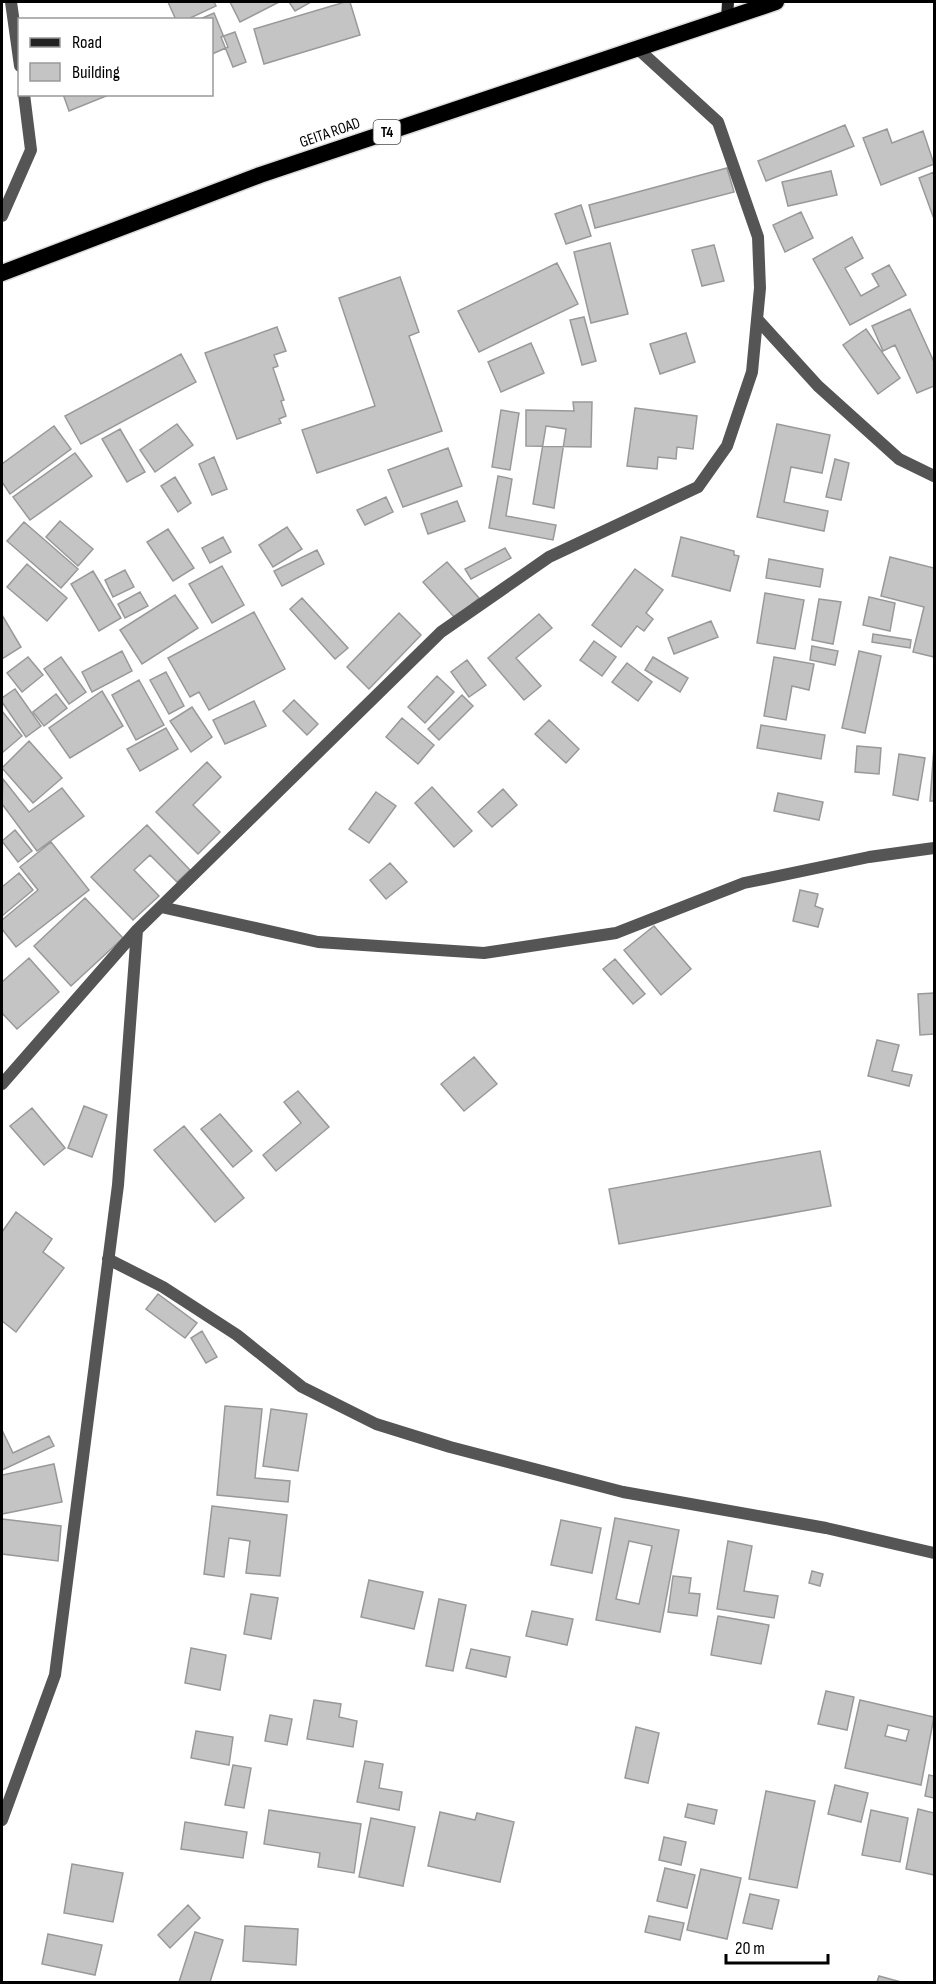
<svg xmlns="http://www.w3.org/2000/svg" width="936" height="1984" viewBox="0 0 936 1984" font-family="'Sofia Sans Condensed',sans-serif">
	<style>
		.building { fill: #c4c4c4; stroke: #999; stroke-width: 1.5; fill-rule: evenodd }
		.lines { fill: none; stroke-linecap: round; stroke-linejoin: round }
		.trunk-casing { stroke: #dbdbdb; stroke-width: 19 }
		.minor { stroke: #555; stroke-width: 12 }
		.secondary { stroke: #222; stroke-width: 12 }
		.trunk { stroke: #000; stroke-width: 16 }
		.labels { text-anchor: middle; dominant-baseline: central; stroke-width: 5; stroke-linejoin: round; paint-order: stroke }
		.shield { fill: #fff; stroke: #4c4c4c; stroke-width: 1.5 }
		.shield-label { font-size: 15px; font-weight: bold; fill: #000 }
		.street-label { font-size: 16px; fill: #000; stroke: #fff }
	</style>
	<rect width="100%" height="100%" fill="#fff"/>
	<path class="building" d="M168,2H214L216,6L186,20H176Z
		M230,2H279L240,22Z
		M289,2H311L295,11Z
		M345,2H350L360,35L264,64L254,29Z
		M214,13L228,47L212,54V20H198Z
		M235,32L246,62L233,67L221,37Z
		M63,94H111L69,111Z
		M845,125L854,146L766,181L758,161Z
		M887,129L892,143L923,131L934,164L881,185L863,138Z
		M727,168L734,192L595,228L589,205Z
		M831,171L837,195L788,206L782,182Z
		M934,172V219L919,178Z
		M581,205L591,236L566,244L555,214Z
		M801,212L813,238L785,252L773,225Z
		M852,237L863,258L845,268L861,296L879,286L872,274L889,265L906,295L850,325L813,259Z
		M610,243L628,314L591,323L574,252Z
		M714,245L724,281L702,286L692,250Z
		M557,263L578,304L479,352L458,311Z
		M400,277L419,332L409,336L442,431L317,473L302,430L375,406L339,298Z
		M910,309L934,362V386L917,393L895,345L883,351L872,326Z
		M584,317L596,361L582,365L570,320Z
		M277,327L286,351L274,355L278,366L273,368L284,400L281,401L286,416L279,419L281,423L237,439L205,353Z
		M866,329L900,378L878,394L843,345Z
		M686,333L695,362L660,374L650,344Z
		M531,343L544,373L501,392L488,362Z
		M181,354L196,382L81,444L65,416Z
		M573,402H592L591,447L526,446V410L574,411Z
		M635,408L697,416L693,449L677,447L676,459L658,457L657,469L627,466Z
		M501,410L519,413L510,470L492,467Z
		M177,424L193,445L155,472L140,450Z
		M777,424L830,435L822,473L791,467L784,502L828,511L824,531L757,517Z
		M54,426L71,449L10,494L2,482V464Z
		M546,426L566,429L554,508L533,504Z
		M120,429L145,472L127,482L102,439Z
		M448,448L462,486L403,507L388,470Z
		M75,453L92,476L30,520L13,497Z
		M214,457L227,489L212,495L199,464Z
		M835,459L849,463L841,500L826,497Z
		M498,476L512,479L506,516L556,525L553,540L489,528Z
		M175,477L191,503L178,512L161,486Z
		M386,497L393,512L365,525L357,510Z
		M457,501L465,521L428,534L421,514Z
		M60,521L93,549L78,566L46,537Z
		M24,522L78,569L61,588L7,541Z
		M287,527L302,549L273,567L259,545Z
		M168,529L194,568L173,581L147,542Z
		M223,537L231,552L210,563L202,548Z
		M681,537L734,551V555L739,556L730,591L672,576Z
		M505,548L511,558L471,579L465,569Z
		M317,550L324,564L282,586L274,571Z
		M890,557L934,568V657L913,652L924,607L881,596Z
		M769,559L823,569L820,587L766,578Z
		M447,562L479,598L455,618L423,582Z
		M27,564L67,598L47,621L7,587Z
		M222,566L244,605L212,623L189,584Z
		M635,569L663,590L646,613L653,619L644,631L637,626L621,647L592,625Z
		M125,570L134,587L113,597L105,580Z
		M93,571L121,618L99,631L71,584Z
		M140,592L148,606L125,618L118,604Z
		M765,593L804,600L795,649L757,643Z
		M175,595L198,628L142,664L120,630Z
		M869,597L895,603L890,631L863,625Z
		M302,598L348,648L335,659L290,609Z
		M819,599L841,602L833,644L812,640Z
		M254,612L285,669L209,710L199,692L190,697L168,658Z
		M399,613L421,635L369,689L347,667Z
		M539,614L552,628L516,658L541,686L524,700L488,658Z
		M2,615L21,647L2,659Z
		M711,621L718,637L674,654L668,638Z
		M873,634L911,640L910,648L872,642Z
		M594,641L616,657L602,676L580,660Z
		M812,646L838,651L835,665L810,660Z
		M122,651L132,671L92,692L82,672Z
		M859,651L881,656L865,733L842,728Z
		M28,657L43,675L22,692L7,673Z
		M61,657L86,692L69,704L44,669Z
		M653,657L688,678L680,692L645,670Z
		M774,657L814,664L809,690L792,686L786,720L764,716Z
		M467,660L486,685L469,697L451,672Z
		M627,663L652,682L638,701L612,682Z
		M166,672L184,706L169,714L150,680Z
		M437,676L454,692L425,723L408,707Z
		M139,680L164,725L136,740L112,695Z
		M15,689L41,726L26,737L2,702V698Z
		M102,691L123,726L70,758L49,728Z
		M56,694L67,708L44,726L33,712Z
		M462,695L473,706L439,740L428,729Z
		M294,700L318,724L307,735L283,711Z
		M254,701L266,726L225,744L213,720Z
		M192,707L212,737L191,752L170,721Z
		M2,711L22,736L2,753Z
		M402,718L434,745L418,764L386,737Z
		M549,720L579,749L566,763L535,734Z
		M761,725L825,735L821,759L757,748Z
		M166,728L178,749L140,771L127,749Z
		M29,741L62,778L33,803L2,768Z
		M857,746L881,748L879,774L855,772Z
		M934,748V801H930Z
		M899,754L925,758L918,800L893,795Z
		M207,762L221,777L193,805L220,832L198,854L156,812Z
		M3,779L29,812L62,788L84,816L37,851L2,804Z
		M432,787L472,831L454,847L415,803Z
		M503,789L517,805L492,827L478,812Z
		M376,792L396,806L369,843L349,829Z
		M778,793L823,802L819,820L774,811Z
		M147,825L190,870L177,882L150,855L134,870L159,896L133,920L91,877Z
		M15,830L32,851L18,862L2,841Z
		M51,842L89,890L16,947L2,929V920L38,890L20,867Z
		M390,863L407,882L386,899L370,880Z
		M19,873L33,890L2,916V887Z
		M800,890L818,894L815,906L823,909L818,927L793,921Z
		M85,898L123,938L71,986L34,946Z
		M654,926L691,969L661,995L624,950Z
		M29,958L59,992L17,1029L2,1013V982Z
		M615,959L645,994L633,1004L603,969Z
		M934,993V1034L920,1035L918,994Z
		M877,1040L899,1045L892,1071L912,1075L909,1086L868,1076Z
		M474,1057L497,1084L464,1111L441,1084Z
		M298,1091L329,1127L276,1171L263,1155L301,1123L284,1102Z
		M84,1106L107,1115L92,1157L68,1148Z
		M32,1108L65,1148L44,1165L10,1126Z
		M220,1114L252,1151L233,1167L201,1129Z
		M184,1126L244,1198L215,1222L154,1150Z
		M820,1151L831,1206L619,1244L609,1189Z
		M16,1212L52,1239L43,1252L64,1268L16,1332L2,1321V1232Z
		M158,1294L197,1323L185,1338L146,1309Z
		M202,1331L217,1357L206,1363L191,1338Z
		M225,1406L262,1409L255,1478L290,1481L288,1502L217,1495Z
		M271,1409L307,1414L298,1471L263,1466Z
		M2,1430L13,1453L49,1436L54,1446L2,1470Z
		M54,1464L62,1502L2,1514V1475Z
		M212,1506L287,1515L280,1576L246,1573L250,1541L229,1538L224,1577L204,1574Z
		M615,1518L679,1530L660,1632L596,1620ZM629,1541L652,1546L639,1604L616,1599Z
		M2,1519L61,1526L58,1561L2,1554Z
		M561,1520L601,1528L592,1573L551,1565Z
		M728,1541L752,1546L744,1591L778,1596L774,1618L717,1609Z
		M812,1571L823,1574L820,1586L809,1583Z
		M673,1576L691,1578L689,1593L700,1594L697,1616L668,1612Z
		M369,1580L423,1592L414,1629L361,1617Z
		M251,1594L278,1598L271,1639L244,1634Z
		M439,1599L466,1605L453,1671L426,1666Z
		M532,1611L573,1619L567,1645L526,1636Z
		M718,1616L769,1625L761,1664L711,1655Z
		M191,1648L226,1655L220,1690L185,1683Z
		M471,1649L510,1657L506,1677L466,1668Z
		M826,1691L854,1697L847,1730L818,1724Z
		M314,1700L341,1704L339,1717L357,1721L353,1747L307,1739Z
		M860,1700L934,1717L921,1785L845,1768ZM888,1725L909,1730L906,1741L885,1736Z
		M270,1715L292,1719L287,1745L265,1741Z
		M636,1727L659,1733L648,1783L625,1778Z
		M196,1731L233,1737L229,1765L191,1758Z
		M365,1761L383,1764L379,1788L402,1792L399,1810L357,1802Z
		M233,1765L251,1768L244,1808L225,1805Z
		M929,1775L934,1776V1798L925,1796Z
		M835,1785L868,1793L861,1822L828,1814Z
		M766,1791L815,1801L797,1888L749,1879Z
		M688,1804L717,1810L714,1824L685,1817Z
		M918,1809L934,1813V1875L906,1869Z
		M269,1810L361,1824L354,1873L318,1867L320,1853L264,1844Z
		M871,1810L908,1818L900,1862L862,1855Z
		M440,1812L475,1820L477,1813L514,1822L500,1882L428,1866Z
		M371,1818L415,1827L403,1886L359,1877Z
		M185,1822L247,1832L243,1858L181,1849Z
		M664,1837L686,1842L681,1865L659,1860Z
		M72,1864L123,1873L113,1922L64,1913Z
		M665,1868L695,1875L687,1908L657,1901Z
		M701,1869L741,1878L727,1939L687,1930Z
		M750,1894L779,1900L772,1929L743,1923Z
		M188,1905L200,1918L170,1948L158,1935Z
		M649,1916L684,1923L680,1940L645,1932Z
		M245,1926L298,1929L296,1965L243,1961Z
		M195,1932L223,1940L210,1982H179Z
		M48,1934L102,1945L95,1975L42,1964Z
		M879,1976L901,1982H877Z"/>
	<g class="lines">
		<g class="trunk-casing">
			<path id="trunk" d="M2,273L260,175L776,2"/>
		</g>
		<path class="minor" d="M11,2L20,66
			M2,216L31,150L24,94
			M757,319L818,386L899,459L934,476
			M161,907L318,942L484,953L616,933L744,883L869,857L934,848
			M2,1084L137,930L441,632L549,557L698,487L727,446L752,372L760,288L758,237L718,122L637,48
			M108,1259L163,1287L237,1335L302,1387L376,1424L450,1447L623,1492L826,1528L934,1553
			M2,1820L55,1675L118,1185L137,930"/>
		<path class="secondary" d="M727,18L728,2"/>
		<use href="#trunk" class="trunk"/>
	</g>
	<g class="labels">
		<rect class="shield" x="373.5" y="120" width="27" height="24" rx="4.5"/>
		<g class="shield-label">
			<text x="387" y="132">T4</text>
		</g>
		<g class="street-label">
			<text transform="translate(330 133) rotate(-19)">GEITA ROAD</text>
		</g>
	</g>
	<rect width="936" height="1984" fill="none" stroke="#000000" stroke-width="6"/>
	<rect x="18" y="18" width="195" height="78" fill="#ffffff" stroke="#999999" stroke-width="1.5"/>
	<rect x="30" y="38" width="30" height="9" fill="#222222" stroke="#999999" stroke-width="1.5"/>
	<text x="72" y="48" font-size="18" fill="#000000">Road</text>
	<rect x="30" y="63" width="30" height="18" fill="#c4c4c4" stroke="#999999" stroke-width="1.5"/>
	<text x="72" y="78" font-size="18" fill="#000000">Building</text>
	<path d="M726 1954v9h102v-9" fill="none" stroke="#000000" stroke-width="3"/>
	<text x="735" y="1954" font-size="18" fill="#000000" stroke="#ffffff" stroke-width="4.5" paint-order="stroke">20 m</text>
</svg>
